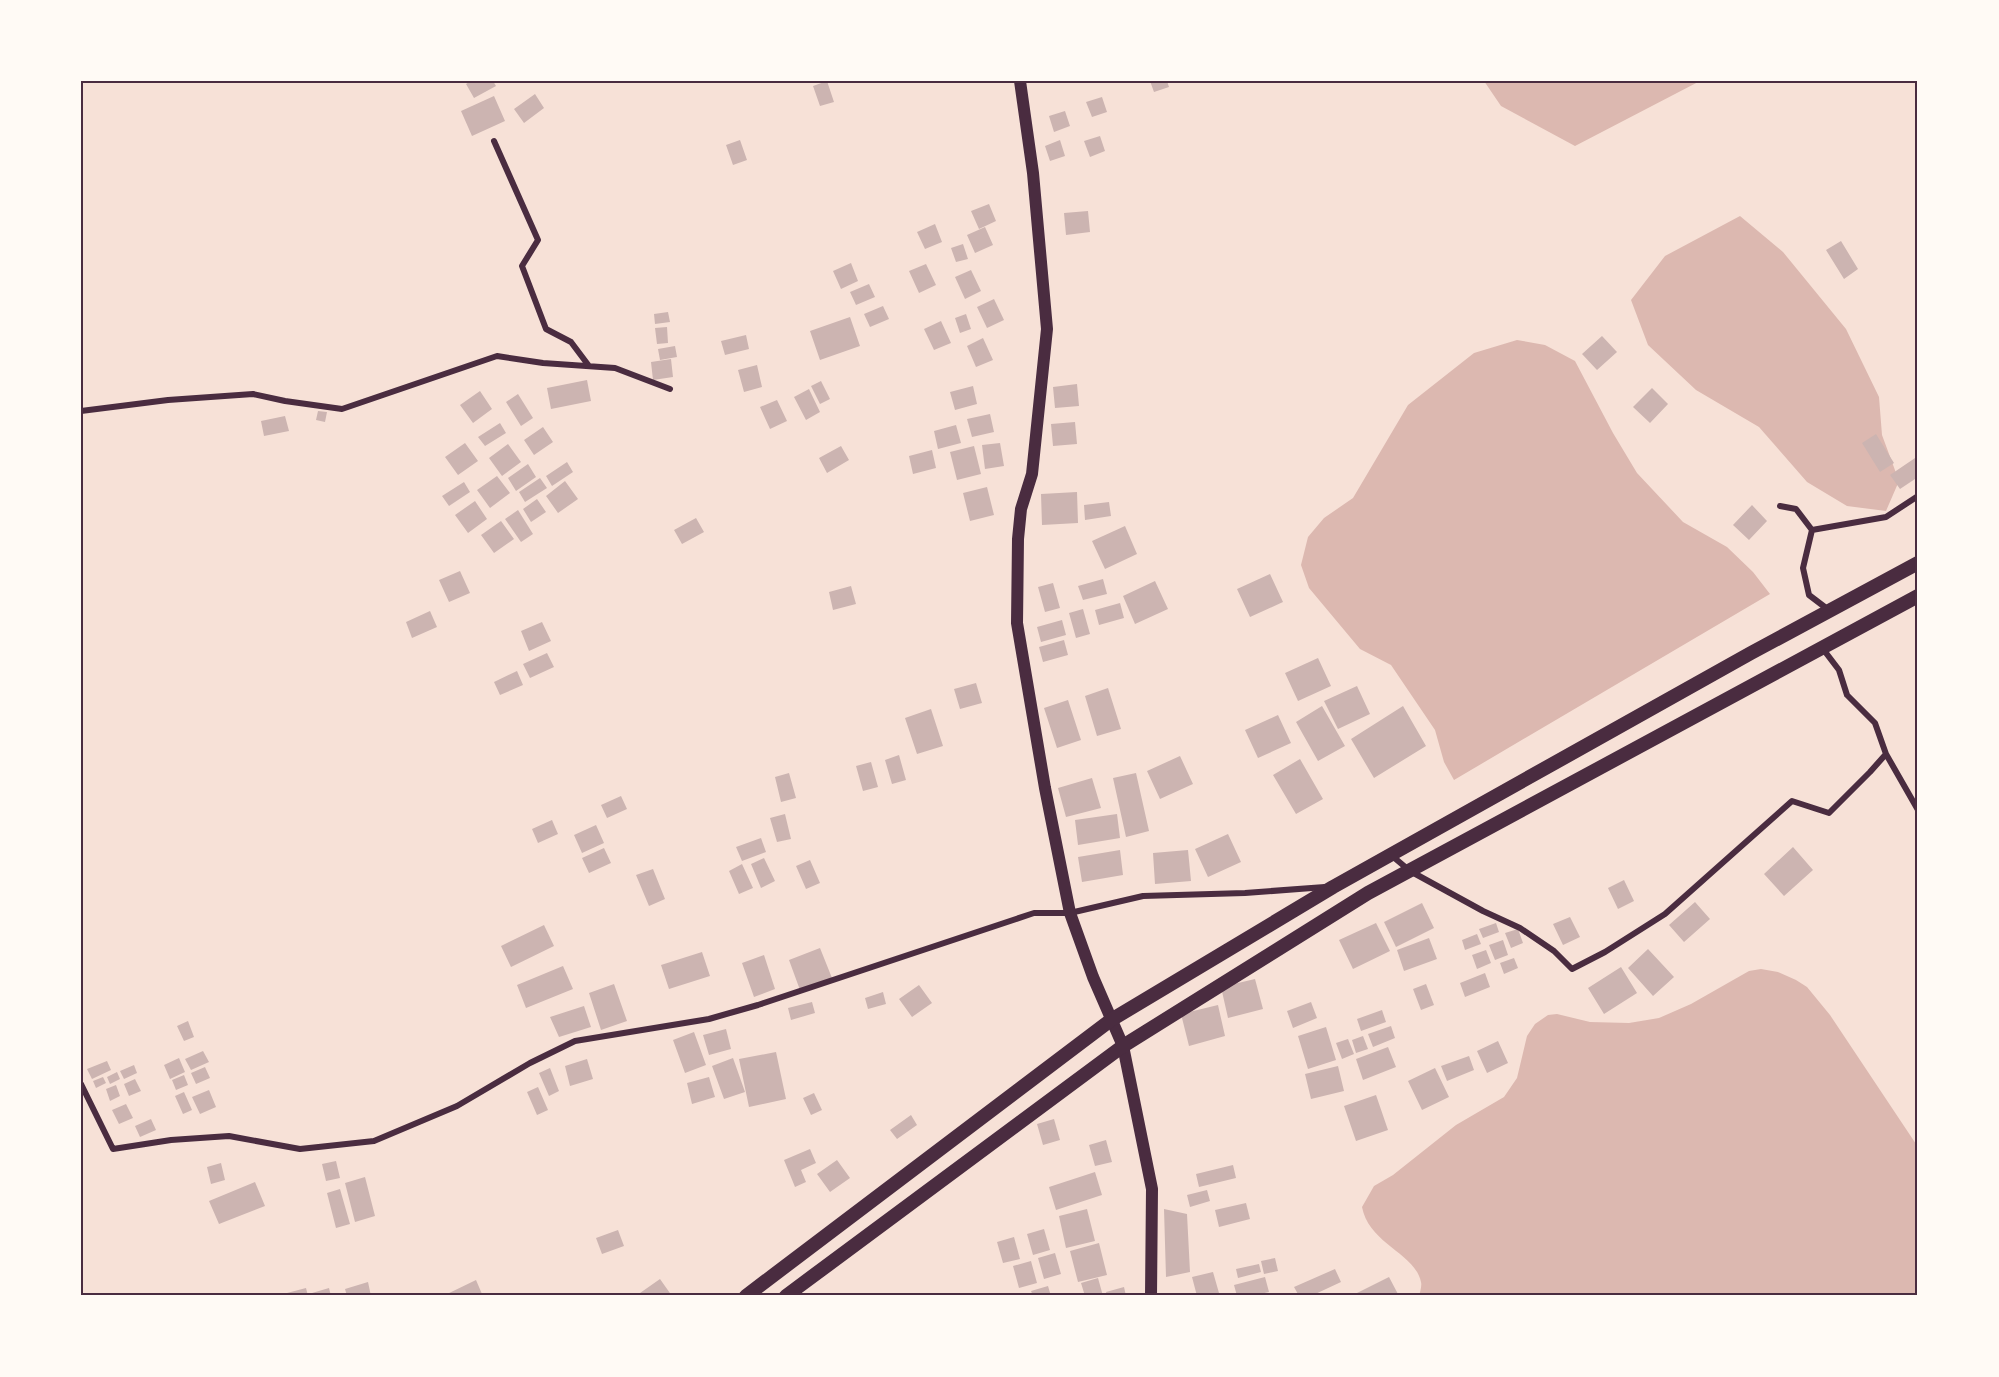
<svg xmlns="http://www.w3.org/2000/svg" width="1999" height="1377" viewBox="0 0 1999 1377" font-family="Bitter,serif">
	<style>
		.water { fill: #dcb8b0 }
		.building { fill: #ccb4b1 }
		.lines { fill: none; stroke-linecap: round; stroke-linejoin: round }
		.minor { stroke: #4a2c40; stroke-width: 6 }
		.secondary { stroke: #4a2c40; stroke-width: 12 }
		.primary { stroke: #4a2c40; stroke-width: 14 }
		.neatline { fill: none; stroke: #4a2c40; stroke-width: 2 }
	</style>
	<rect width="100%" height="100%" fill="#f7e1d7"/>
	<path class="water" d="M1484,81H1700L1575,146L1501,106Z
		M1740,216L1783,252L1846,329L1879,397L1882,435L1899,481L1886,511L1847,506L1807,482L1759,427L1696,390L1648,345L1631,300L1665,256Z
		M1517,340L1545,345L1575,361L1613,433L1637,473L1683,522L1727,547L1753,572L1770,594L1454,780L1444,762L1435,730L1391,665L1360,649L1309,588L1301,565L1308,537L1324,518L1353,498L1408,405L1474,353Z
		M1761,969L1778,972L1796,980L1807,987L1830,1015L1918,1147V1296H1419C1420,1292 1422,1286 1421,1282C1415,1253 1369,1244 1362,1207L1374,1186L1393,1175L1456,1125L1504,1097L1517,1078L1527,1036L1535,1024L1548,1015L1557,1014L1590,1022L1629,1023L1659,1018L1691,1004L1749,971Z"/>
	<path class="building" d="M471,81H493L496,86L474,98L466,84Z
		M827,81L834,102L820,106L813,86Z
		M1150,81H1167L1169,87L1154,92Z
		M535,94L544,108L524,123L514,109Z
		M494,96L505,121L472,136L461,111Z
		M1102,97L1107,112L1092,117L1086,102Z
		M1065,111L1070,126L1054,132L1049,116Z
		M1100,136L1105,151L1090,157L1084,141Z
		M740,140L747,160L733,165L726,145Z
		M1060,140L1065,156L1050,161L1045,146Z
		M989,204L996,221L979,229L971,211Z
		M1088,211L1090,232L1066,235L1064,213Z
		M935,224L942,242L925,249L917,232Z
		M985,227L993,245L975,253L967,235Z
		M1841,241L1858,269L1844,279L1826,250Z
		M963,244L968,259L956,262L951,248Z
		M851,263L858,281L841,289L833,271Z
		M926,264L936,285L919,293L909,271Z
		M971,270L981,291L965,299L955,277Z
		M869,284L875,297L856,305L850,292Z
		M994,299L1004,320L987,328L977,307Z
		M883,306L889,319L870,327L864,314Z
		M668,312L670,322L655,324L654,314Z
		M966,314L971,329L960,333L955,318Z
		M850,317L860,346L820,360L810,331Z
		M941,321L951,343L934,350L924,329Z
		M667,327L668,343L657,344L655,328Z
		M746,335L749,349L725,355L721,341Z
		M1602,336L1617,352L1597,370L1582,354Z
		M983,338L993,360L976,367L967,346Z
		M675,346L677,357L660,360L658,349Z
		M671,359L673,377L653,380L651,362Z
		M757,365L762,387L744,392L738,370Z
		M587,380L591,401L551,409L547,388Z
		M821,381L830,399L820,404L811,386Z
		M1077,384L1079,406L1055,408L1053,387Z
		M973,386L977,404L955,410L950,392Z
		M1652,388L1668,404L1650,423L1633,407Z
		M809,389L820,412L806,420L794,397Z
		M480,391L492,409L473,423L460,405Z
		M518,394L533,418L521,426L506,402Z
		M777,400L787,421L770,429L760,407Z
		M318,411L327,412L325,422L316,420Z
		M990,414L994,432L972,437L967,419Z
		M285,416L289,431L264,436L261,421Z
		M1075,422L1077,444L1053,446L1051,424Z
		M500,423L506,433L485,446L478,437Z
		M956,425L961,443L938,449L934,431Z
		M543,427L553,442L534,455L524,440Z
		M1876,434L1894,463L1880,472L1862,443Z
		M465,443L478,461L458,475L445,457Z
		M1000,443L1004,466L985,469L982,445Z
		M508,444L521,462L502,476L489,458Z
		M841,446L849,460L827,473L819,458Z
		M974,446L981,474L957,480L950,452Z
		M932,450L936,468L913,474L909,456Z
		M1918,456V477L1900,489L1890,475Z
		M567,462L573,472L552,486L546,476Z
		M528,464L536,477L516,491L508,478Z
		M497,476L510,493L490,508L477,490Z
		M540,478L547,488L525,502L519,492Z
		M565,481L578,499L558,513L546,496Z
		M464,482L470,492L449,506L442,496Z
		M987,487L994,515L970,521L963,493Z
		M1077,492L1078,523L1042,525L1041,494Z
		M537,499L546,512L531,522L523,509Z
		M475,501L487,519L468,533L455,515Z
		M1109,502L1111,516L1085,520L1084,505Z
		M1752,505L1767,521L1749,540L1733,525Z
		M518,510L533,534L521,542L505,519Z
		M696,518L704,532L682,544L674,530Z
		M501,521L514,539L494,553L481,535Z
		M1125,526L1137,554L1105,569L1092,541Z
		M460,571L470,593L449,602L439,580Z
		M1270,574L1283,602L1250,617L1237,589Z
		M1103,579L1107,594L1083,600L1078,586Z
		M1155,581L1168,609L1135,624L1123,596Z
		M1053,583L1060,608L1045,612L1038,587Z
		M851,586L856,604L833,610L829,592Z
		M1120,603L1124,618L1099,625L1095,610Z
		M1083,609L1090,634L1076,638L1069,613Z
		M430,611L437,627L412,638L406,622Z
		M1062,620L1066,635L1041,642L1037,627Z
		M542,622L551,641L529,651L521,631Z
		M1064,640L1068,655L1043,662L1039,647Z
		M547,653L554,667L530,678L523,664Z
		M1318,658L1331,686L1298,701L1285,673Z
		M517,671L523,685L500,695L494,682Z
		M976,683L982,703L960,709L954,689Z
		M1357,686L1370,714L1338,729L1324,701Z
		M1108,688L1121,729L1097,736L1085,696Z
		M1068,700L1081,740L1057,748L1044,708Z
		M1322,706L1345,746L1318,761L1296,722Z
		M1403,706L1426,746L1374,778L1351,739Z
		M931,709L943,746L917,754L905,718Z
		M1278,715L1291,743L1258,758L1245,730Z
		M899,755L906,780L892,784L885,760Z
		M1180,756L1193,784L1160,799L1147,771Z
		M1300,759L1323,799L1296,814L1273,775Z
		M871,762L878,787L863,791L856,766Z
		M789,773L796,798L781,802L775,777Z
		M1136,773L1149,831L1126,837L1113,778Z
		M1092,778L1101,808L1066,817L1058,788Z
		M621,796L627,809L607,818L601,805Z
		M785,814L791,839L777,842L770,818Z
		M1117,814L1120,838L1078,845L1075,820Z
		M552,820L558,834L538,843L532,829Z
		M596,825L604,843L582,853L574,835Z
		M1228,834L1241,862L1208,877L1195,849Z
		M761,838L766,852L742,861L736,847Z
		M1793,847L1813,870L1784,896L1764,874Z
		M604,848L611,863L589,873L582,858Z
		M1120,850L1123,875L1082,882L1078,857Z
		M1188,850L1191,881L1155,884L1153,853Z
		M764,858L775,881L761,888L751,864Z
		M810,860L820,883L806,889L796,866Z
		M742,864L753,888L739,894L729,871Z
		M653,869L665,899L649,906L636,875Z
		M1624,880L1634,901L1618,909L1608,888Z
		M1695,902L1710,919L1684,942L1669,925Z
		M1422,903L1434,928L1396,947L1384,922Z
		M1570,917L1580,937L1563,945L1553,924Z
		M1376,923L1390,951L1353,969L1339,940Z
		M1496,923L1499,932L1483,938L1479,929Z
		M544,925L554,946L511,967L501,946Z
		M1518,929L1523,943L1511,948L1505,933Z
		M1477,934L1481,944L1465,950L1462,940Z
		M1429,938L1437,959L1404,971L1397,950Z
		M1503,940L1508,955L1495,960L1489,945Z
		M820,948L832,978L800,990L789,960Z
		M1648,949L1674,977L1653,996L1628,968Z
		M1486,950L1491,963L1477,969L1472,955Z
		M702,952L710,976L669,989L661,965Z
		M764,955L775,989L754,997L742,963Z
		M1514,958L1518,968L1504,974L1500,963Z
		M563,966L573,989L526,1008L517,985Z
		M1621,967L1637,993L1604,1014L1588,988Z
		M1485,973L1490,987L1465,997L1460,983Z
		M1255,979L1263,1009L1228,1018L1221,987Z
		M614,984L627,1021L601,1030L589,993Z
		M1426,984L1434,1005L1421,1010L1413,989Z
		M919,985L932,1003L912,1017L899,999Z
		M883,992L886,1004L868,1009L865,998Z
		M812,1002L815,1013L791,1020L788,1008Z
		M1311,1002L1317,1018L1293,1028L1287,1011Z
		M1218,1005L1225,1036L1189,1046L1181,1014Z
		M584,1006L591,1027L559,1037L550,1017Z
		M1382,1010L1386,1022L1361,1031L1357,1019Z
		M188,1021L194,1037L184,1041L177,1026Z
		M1391,1026L1395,1038L1373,1047L1368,1034Z
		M1326,1027L1336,1060L1308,1069L1298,1036Z
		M726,1029L731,1049L709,1055L703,1035Z
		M694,1032L706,1065L685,1073L673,1040Z
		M1363,1036L1368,1049L1356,1053L1352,1040Z
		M1348,1039L1354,1054L1342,1059L1336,1043Z
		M1498,1041L1508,1063L1487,1073L1477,1051Z
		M1388,1047L1396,1067L1363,1080L1356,1059Z
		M203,1051L209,1062L191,1070L185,1059Z
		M776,1052L786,1099L749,1107L739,1059Z
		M1469,1056L1474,1070L1447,1081L1441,1066Z
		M179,1058L185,1072L170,1079L164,1065Z
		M733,1058L745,1092L724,1099L712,1066Z
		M587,1059L593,1079L570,1086L565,1066Z
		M107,1061L111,1070L92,1079L87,1069Z
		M134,1065L137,1073L124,1079L120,1071Z
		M1338,1066L1344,1091L1311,1099L1305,1074Z
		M205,1067L210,1078L196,1084L191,1073Z
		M550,1068L559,1091L549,1096L539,1073Z
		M1435,1068L1449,1097L1422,1110L1408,1081Z
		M117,1072L120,1079L110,1084L107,1077Z
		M184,1075L188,1085L176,1090L172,1080Z
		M103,1077L106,1083L96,1088L93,1081Z
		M709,1077L715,1097L692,1104L687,1083Z
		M135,1079L141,1091L129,1096L124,1084Z
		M116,1085L120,1096L110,1101L106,1089Z
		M538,1087L548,1110L537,1115L527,1092Z
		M209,1090L216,1107L200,1114L192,1097Z
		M184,1092L192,1110L183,1114L175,1096Z
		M814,1093L822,1110L811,1115L803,1098Z
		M1376,1095L1388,1130L1356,1141L1344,1106Z
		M126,1104L133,1118L119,1124L112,1110Z
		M911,1115L917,1125L897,1139L890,1130Z
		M151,1119L156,1130L140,1137L135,1126Z
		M1054,1119L1060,1140L1043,1145L1037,1124Z
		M1106,1140L1112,1162L1095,1166L1089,1145Z
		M810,1149L816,1163L801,1170L806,1182L795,1187L784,1160Z
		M837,1160L850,1178L830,1192L817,1174Z
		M336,1161L340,1178L326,1181L322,1164Z
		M221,1163L225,1180L211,1184L207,1167Z
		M1233,1165L1236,1178L1199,1187L1196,1174Z
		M1095,1172L1102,1195L1056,1210L1049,1187Z
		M365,1177L375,1216L355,1222L345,1183Z
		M255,1182L265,1206L219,1224L209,1201Z
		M340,1189L350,1224L336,1228L327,1193Z
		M1207,1190L1210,1201L1190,1207L1187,1195Z
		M1246,1203L1250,1219L1219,1227L1215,1210Z
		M1087,1209L1095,1241L1066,1248L1059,1216Z
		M1164,1209L1187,1214L1190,1272L1166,1277Z
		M1044,1229L1050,1250L1033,1255L1027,1234Z
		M618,1230L624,1246L602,1254L596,1238Z
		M1014,1237L1020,1259L1003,1263L997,1242Z
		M1099,1243L1107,1275L1078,1282L1070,1251Z
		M1055,1253L1061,1274L1044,1279L1038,1258Z
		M1275,1258L1278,1271L1264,1274L1261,1261Z
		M1031,1261L1037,1283L1019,1288L1013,1266Z
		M1259,1264L1261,1272L1238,1278L1236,1269Z
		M1335,1269L1341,1282L1311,1296H1299L1294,1287Z
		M1213,1272L1219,1293L1197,1296L1192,1277Z
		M1265,1277L1269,1292L1251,1296H1237L1234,1285Z
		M1389,1277L1399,1296H1351Z
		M1098,1278L1103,1296H1085L1081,1283Z
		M660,1279L672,1296H642L640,1293Z
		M476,1280L482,1294L477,1296H443Z
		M368,1282L371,1296H347L345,1289Z
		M1048,1286L1051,1296H1033L1031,1291Z
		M1124,1287L1126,1296H1107L1106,1292Z
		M306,1288L308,1296H288L287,1293Z
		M329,1288L331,1296H313L312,1293Z"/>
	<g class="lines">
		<path class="minor" d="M494,141L538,240L522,266L546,329L571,342L589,366
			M81,411L168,400L253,394L285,401L342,409L497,356L543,363L615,368L670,389
			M1780,506L1796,509L1812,530
			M1830,611L1809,595L1803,568L1812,530L1886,517L1918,496
			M1886,754L1918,810
			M1391,855L1410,871L1483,911L1520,928L1554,951L1572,969L1605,952L1665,914L1792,801L1829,813L1870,772L1886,754L1875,723L1847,695L1839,670L1823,649
			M81,1084L113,1149L171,1140L229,1136L300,1149L374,1141L457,1106L530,1063L575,1041L709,1019L758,1005L1034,913H1070L1143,896L1245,893L1325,887"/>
		<path class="secondary" d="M1020,81L1033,173L1047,329L1032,474L1021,509L1018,539L1017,623L1045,788L1070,913L1093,977L1123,1046L1152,1189L1151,1296"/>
		<path class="primary" d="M746,1296L1111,1020L1333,887L1751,653L1918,563
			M786,1296L1123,1046L1368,893L1918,596"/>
	</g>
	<rect width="1999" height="1377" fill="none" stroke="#fffaf5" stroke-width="165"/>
	<rect x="82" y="82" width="1834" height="1212" class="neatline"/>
</svg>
